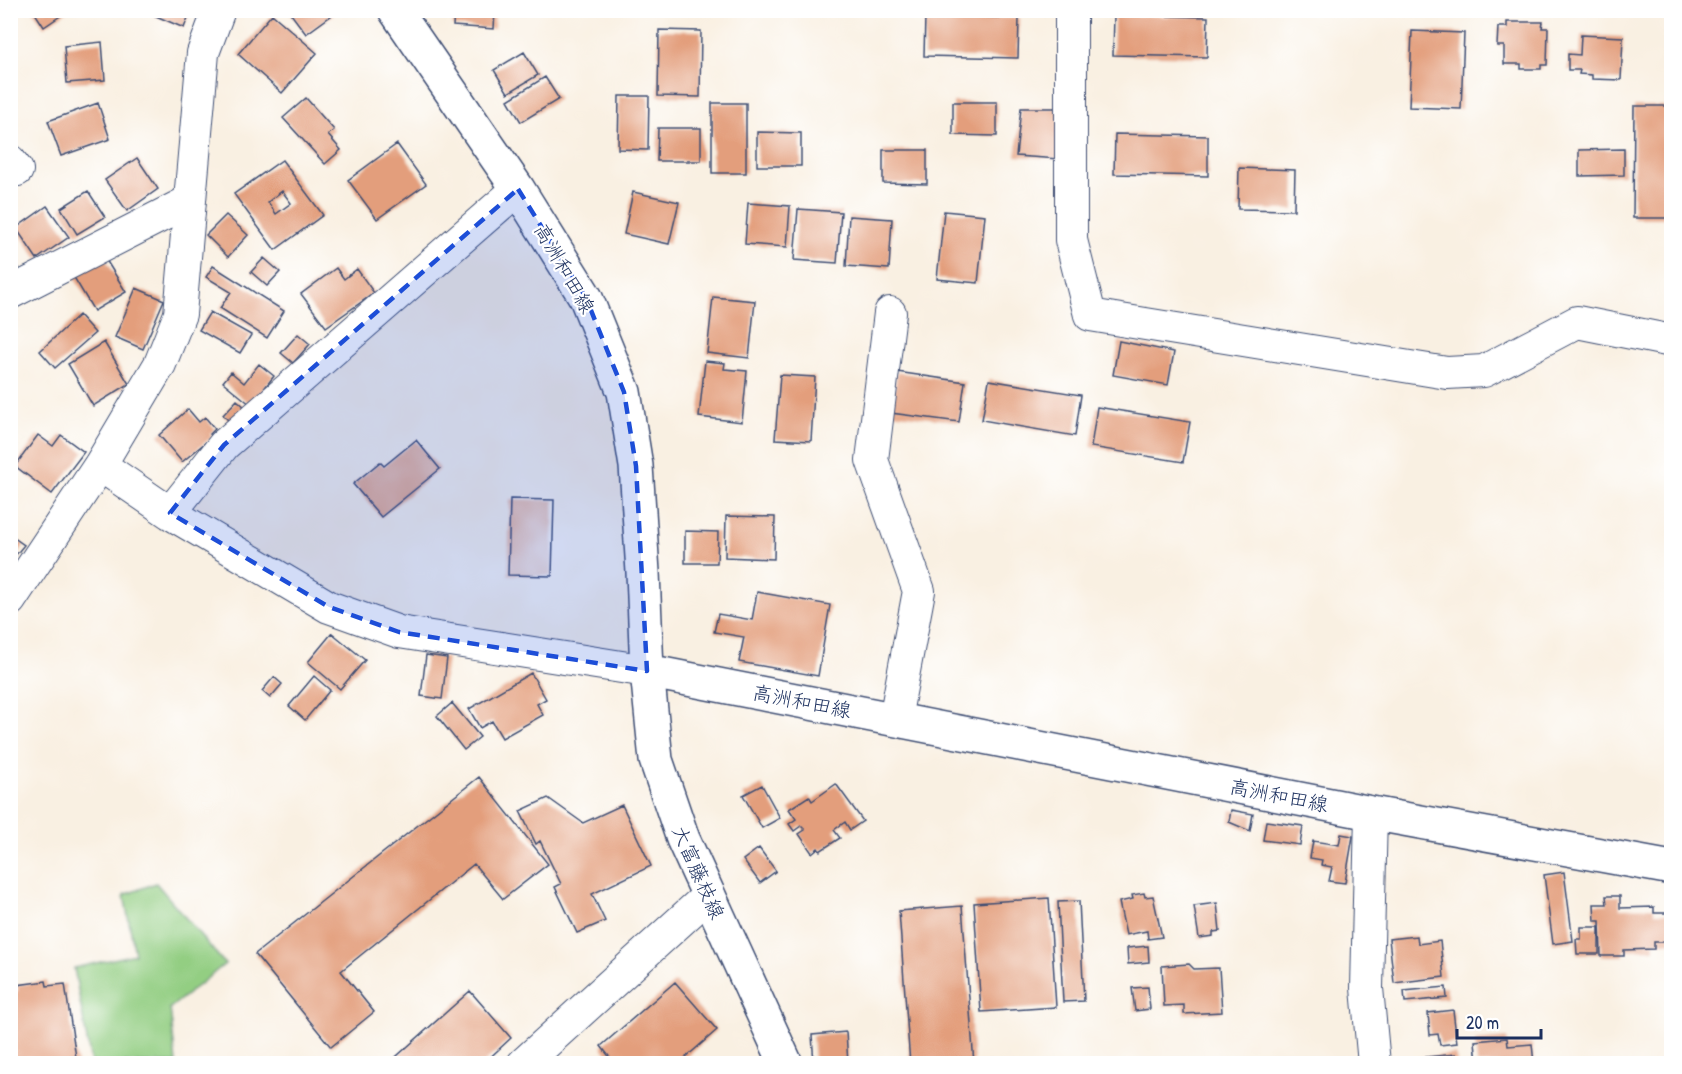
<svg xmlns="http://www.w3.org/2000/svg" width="1682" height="1074" viewBox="0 0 1682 1074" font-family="'Patrick Hand','Klee One',sans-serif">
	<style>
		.green { fill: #93ce82; stroke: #577e70; stroke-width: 1.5 }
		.building { fill: #e39e7b; fill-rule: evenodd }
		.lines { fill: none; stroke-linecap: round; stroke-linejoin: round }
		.street-casing { stroke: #3c4c72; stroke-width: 34 }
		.secondary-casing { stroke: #3c4c72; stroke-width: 36 }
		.street { stroke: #fff; stroke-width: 32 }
		.secondary { stroke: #fff; stroke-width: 33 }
		.marked { fill: #1d4ed8; fill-opacity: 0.2; stroke: #1d4ed8; stroke-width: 4.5; stroke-dasharray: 12 8; stroke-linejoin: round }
		.labels { text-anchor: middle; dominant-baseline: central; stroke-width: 4.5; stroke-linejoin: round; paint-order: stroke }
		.street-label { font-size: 20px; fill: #1b2f5e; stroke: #fff }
	</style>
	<rect width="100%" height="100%" fill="#fff"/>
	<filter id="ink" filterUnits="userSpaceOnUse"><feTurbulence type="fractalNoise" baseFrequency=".0167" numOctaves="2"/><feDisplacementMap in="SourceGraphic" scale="12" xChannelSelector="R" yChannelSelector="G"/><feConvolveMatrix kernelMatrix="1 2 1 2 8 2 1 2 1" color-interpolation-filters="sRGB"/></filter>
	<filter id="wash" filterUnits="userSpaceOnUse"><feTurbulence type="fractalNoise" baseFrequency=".008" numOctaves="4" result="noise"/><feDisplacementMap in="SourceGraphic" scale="24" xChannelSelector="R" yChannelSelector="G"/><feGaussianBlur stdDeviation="1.35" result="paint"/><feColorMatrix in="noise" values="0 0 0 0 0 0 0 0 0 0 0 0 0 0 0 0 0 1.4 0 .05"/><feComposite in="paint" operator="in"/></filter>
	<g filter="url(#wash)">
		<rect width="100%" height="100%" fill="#f9f0e2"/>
		<path class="green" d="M156,883L225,964L170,1008L176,1063H91L74,968L135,954L124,895Z"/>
		<g id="blocks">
			<path class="building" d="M33,10H69L44,27Z
				M150,10H191L184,28L149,13Z
				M288,10H339L306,34Z
				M454,10H495L494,29L453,26Z
				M272,14L317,53L282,93L238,54Z
				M1114,15L1208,17L1207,57L1113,55Z
				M925,16L1019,18L1018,58L924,56Z
				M1507,22H1543L1542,28H1548L1547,65H1541V69H1521V64H1504V46H1497L1498,27H1507Z
				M659,30L701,31L700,97L658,96Z
				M1412,31L1464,33L1461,109L1409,107Z
				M1581,35L1623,37L1621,80L1592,79V75L1579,74L1580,70H1568V54L1580,55Z
				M102,42L105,80L67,83L64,46Z
				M524,52L538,75L508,93L494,70Z
				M545,77L559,99L521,122L508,100Z
				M619,96H649L648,150L618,149Z
				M306,98L334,130L328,135L341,150L325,164L283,118Z
				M953,102H997V136L953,135Z
				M98,103L110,139L61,156L48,121Z
				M712,103H746V173H712Z
				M1634,106H1671V218H1633Z
				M1021,108H1063L1059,159L1016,156Z
				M658,128H701V161H657Z
				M757,132L801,133V166H757Z
				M1115,134L1208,136V176L1114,174Z
				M397,144L426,184L377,219L348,180Z
				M1624,149V175L1579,176V150Z
				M883,150H927V184L883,183Z
				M137,158L158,189L127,211L105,180Z
				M282,160L323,215L275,250L234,194ZM282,191L291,203L276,214L268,202Z
				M1239,168L1295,170L1294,210L1238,209Z
				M88,191L105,217L77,234L61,208Z
				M633,192L679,202L669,244L624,234Z
				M748,203L790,206L787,247L745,244Z
				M47,206L69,237L37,259L16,228Z
				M798,209L841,212L837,263L794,260Z
				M944,211L985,215L978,283L937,279Z
				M226,215L248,235L228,257L206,235Z
				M849,216L892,219L889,269L846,266Z
				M10,253L19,268L10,273Z
				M103,255L126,292L94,311L72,274Z
				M264,258L280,272L267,286L251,272Z
				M213,266L284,311L267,338L220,308L231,292L206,277Z
				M336,268L344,279L357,269L374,293L326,327L301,294Z
				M136,288L164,300L143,349L115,337Z
				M713,297L755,301L749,358L707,353Z
				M210,312L251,335L240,353L199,330Z
				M79,315L95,333L55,368L40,351Z
				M298,334L310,344L293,363L281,353Z
				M1119,341L1174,352L1168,385L1113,375Z
				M104,342L129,384L93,406L68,364Z
				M705,361L725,363L724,369L747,371L742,422L699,417Z
				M259,364L274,376L251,405L223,382L231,372L244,383Z
				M897,372L965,382L959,422L891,413Z
				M780,375L815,377L811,441L775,439Z
				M989,380L1081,395L1075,436L982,420Z
				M237,400L247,409L232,424L223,415Z
				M1097,407L1190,422L1183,462L1091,447Z
				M188,409L199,422L205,417L215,429L210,434L212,437L182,462L159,435Z
				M38,435L53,446L61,435L84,452L52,494L15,466Z
				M416,440L440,469L381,517L353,484L380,462L384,466Z
				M510,499L554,500L552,576L508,575Z
				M726,516L775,517L774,559L725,557Z
				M685,531L718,532L717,563H685Z
				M10,535L24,545L10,562Z
				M757,592L830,605L818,676L739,662L744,637L714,632L718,614L752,620Z
				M332,633L365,660L340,689L308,662Z
				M426,655L447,658L442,699L421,696Z
				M531,673L546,699L537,704L543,715L502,738L492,721L480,728L469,709Z
				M314,676L330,690L305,720L289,706Z
				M274,677L282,684L270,698L262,691Z
				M452,703L480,737L464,750L437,716Z
				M479,777L548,864L503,899L474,864L341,971L374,1012L331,1047L255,954Z
				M836,784L863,821L850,830L845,822L834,830L840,838L820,851L818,848L812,853L799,834L805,830L801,826L794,831L789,824L796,819L789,809L809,796L812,801Z
				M762,785L780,818L762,828L743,795Z
				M548,798L583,823L622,805L651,866L592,894L605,921L577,933L555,887L561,884L540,841L536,844L520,811Z
				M1231,810L1253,814L1250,831L1229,822Z
				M1266,821L1303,826L1300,845L1263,840Z
				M1341,834L1353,836L1345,883L1329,881L1332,867L1321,865L1322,860L1310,858L1313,841L1339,845Z
				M759,848L776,871L760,883L743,860Z
				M1564,872L1573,941L1553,944L1544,875Z
				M1144,893L1145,897L1153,896L1162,937L1148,939L1147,931L1126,935L1119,902L1133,899L1132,895Z
				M1606,896H1620V908L1654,907V913H1671V942H1654V949L1624,950V956H1601L1600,921H1595L1594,904H1607Z
				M1049,898L1056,1007L981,1012L974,903Z
				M1079,901L1084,1001L1063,1002L1058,902Z
				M1217,903L1220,931L1213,932V936L1199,938L1194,906Z
				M962,906L974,1064H910L899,911Z
				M1581,927H1599V954H1577L1576,939H1581Z
				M1417,936L1418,944L1440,941L1444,977L1394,983L1389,939Z
				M1148,946L1149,962L1128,964L1127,948Z
				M1189,964L1194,969L1219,968L1222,1012L1184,1014V1005L1164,1006L1162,966Z
				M46,981L47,986L65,984L77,1064H31L30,1057L10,1060V992L18,991L17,985Z
				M675,982L717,1030L678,1064H615L601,1046Z
				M1148,987L1150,1009L1135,1011L1132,988Z
				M1446,987L1447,998L1405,1002L1404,991Z
				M470,991L511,1038L483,1064H388Z
				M1453,1010L1457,1043L1440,1045L1438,1034L1430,1035L1428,1013Z
				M846,1032L848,1064H814L812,1035Z
				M1507,1038L1508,1046L1532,1044L1534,1064H1477L1475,1041Z
				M1456,1054L1457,1064H1407V1059Z"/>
		</g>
	</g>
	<g filter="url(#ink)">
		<use href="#blocks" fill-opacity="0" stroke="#3c4c72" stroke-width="1.5"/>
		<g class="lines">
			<g class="street-casing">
				<path id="street" d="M1071,10V240L1090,315L1447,373L1484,371L1577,322L1672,341
					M10,161L17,170
					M10,293L190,201
					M890,313L872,460L919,591L895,719
					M100,465L170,513L329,607L399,632L647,671
					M170,513L224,445L518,189
					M10,600L100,465L160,364L180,314L203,53L219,10
					M1371,813L1367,988L1374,1064
					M523,1064L709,895"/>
			</g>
			<g class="secondary-casing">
				<path id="secondary" d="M395,10L518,189L586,298L624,392L636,466L643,572L647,671L656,760L683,839L786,1064
					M647,671L1371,813L1672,868"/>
			</g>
			<use href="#street" class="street"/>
			<use href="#secondary" class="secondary"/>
		</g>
	</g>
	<path class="marked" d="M518,189L586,298L624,392L636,466L647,671L399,632L329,607L170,513L224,445Z"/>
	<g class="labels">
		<g class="street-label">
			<text transform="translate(565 268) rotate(60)">高洲和田線</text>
			<text transform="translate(802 701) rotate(11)">高洲和田線</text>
			<text transform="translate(1279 795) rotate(11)">高洲和田線</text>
			<text transform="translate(699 872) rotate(66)">大富藤枝線</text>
		</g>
	</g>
	<rect width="1682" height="1074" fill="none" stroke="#fff" stroke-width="36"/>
	<path d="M1457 1029v9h84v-9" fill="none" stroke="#1b2f5e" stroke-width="3"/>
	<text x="1466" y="1029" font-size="18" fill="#1b2f5e" stroke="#ffffff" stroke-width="4.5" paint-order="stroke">20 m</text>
</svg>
